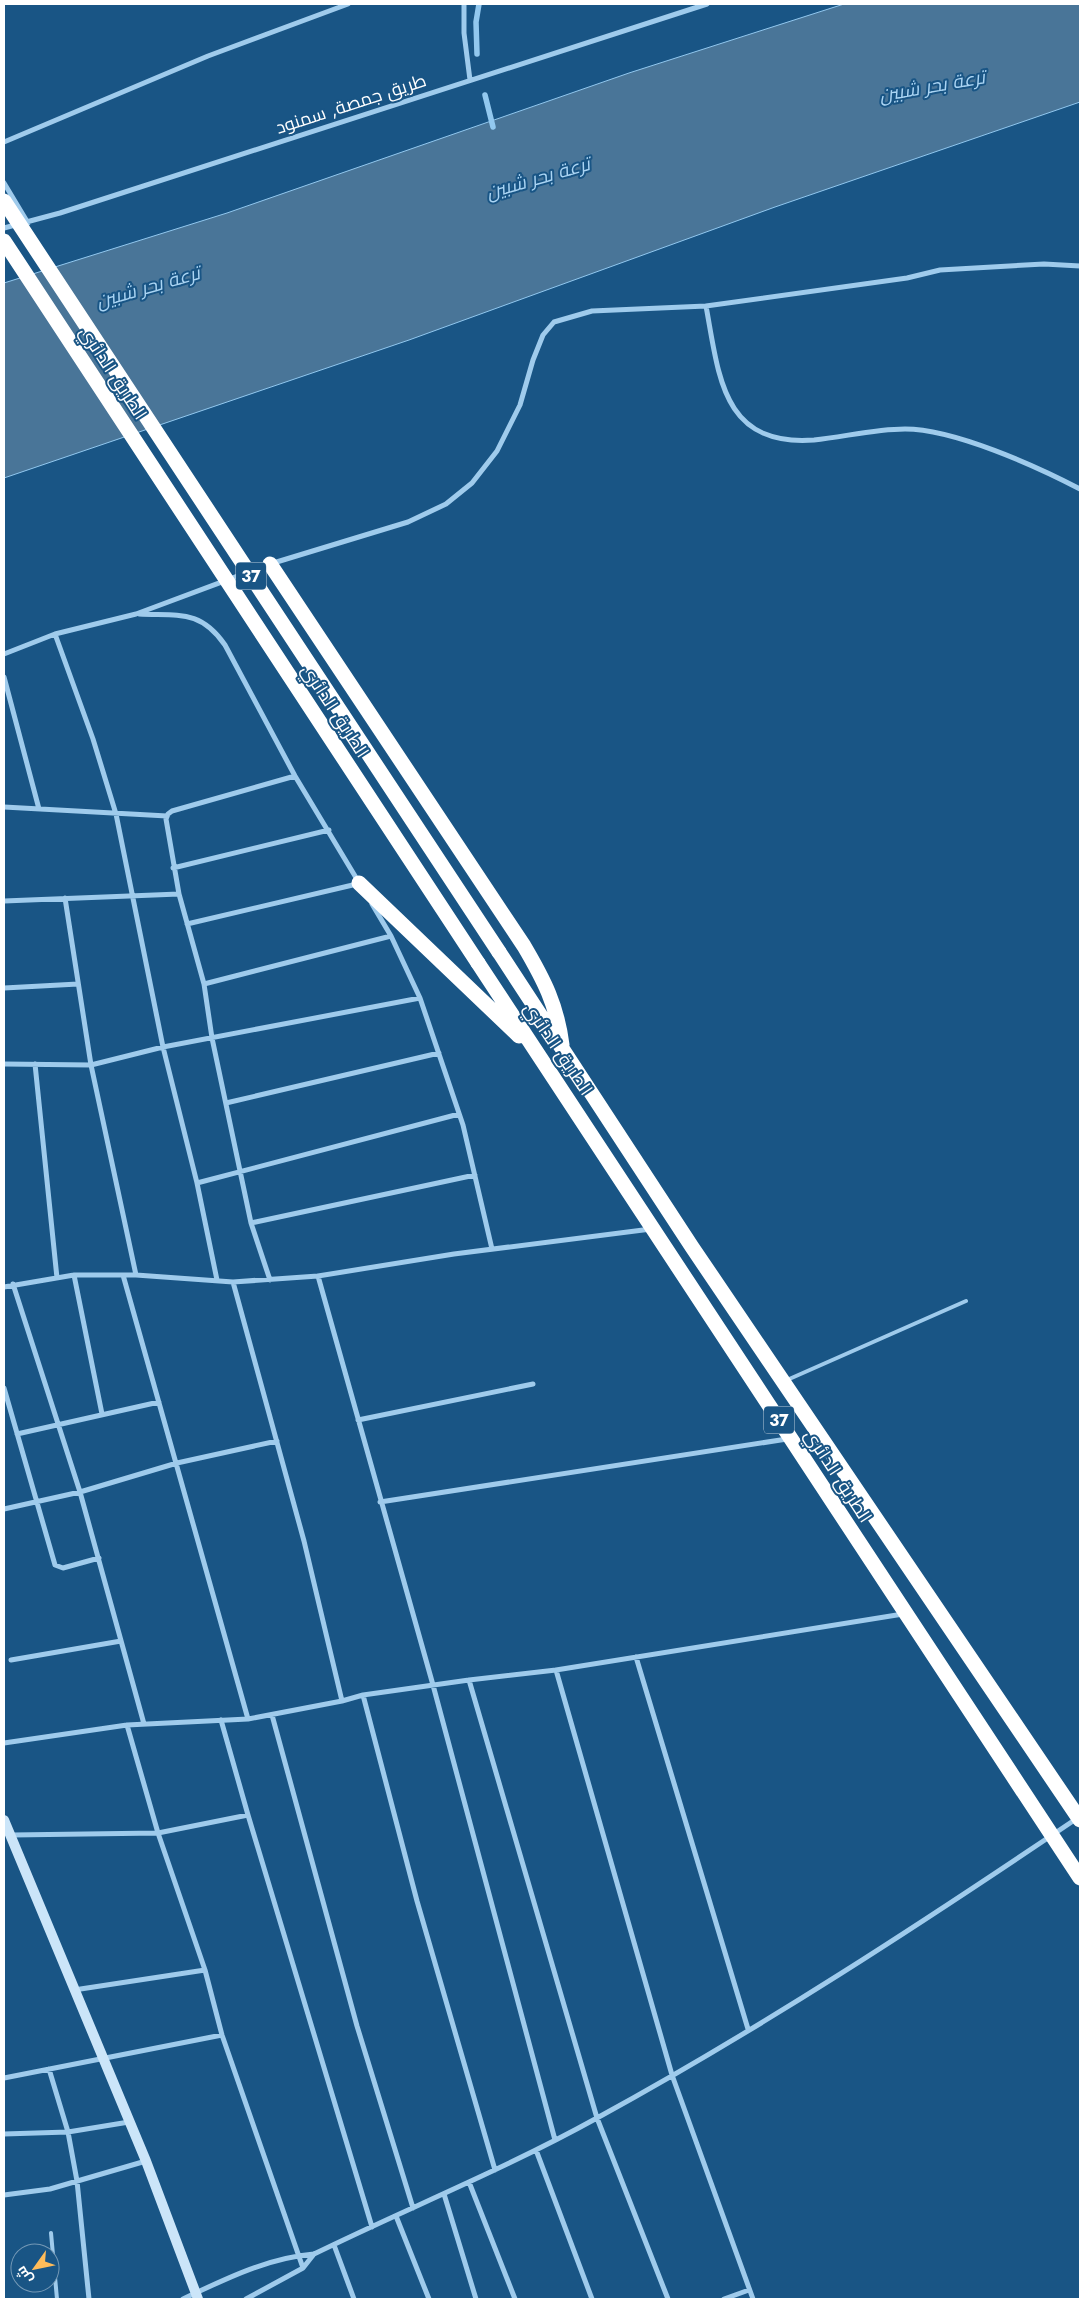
<svg xmlns="http://www.w3.org/2000/svg" width="1084" height="2303" viewBox="0 0 1084 2303" font-family="Jost,Cairo,sans-serif">
	<style>
		.water { fill: #497598; stroke: #92c8ef }
		.lines { fill: none; stroke-linecap: round; stroke-linejoin: round }
		.stream { stroke: #92c8ef; stroke-width: 5.5 }
		.lane { stroke: #9fcbec; stroke-width: 4 }
		.street { stroke: #9fcbec; stroke-width: 5 }
		.secondary { stroke: #cbe5f9; stroke-width: 10 }
		.highway { stroke: #fff; stroke-width: 15 }
		.highway-bridge { stroke: #fff; stroke-width: 15 }
		.labels { text-anchor: middle; dominant-baseline: central; stroke-width: 4; stroke-linejoin: round; paint-order: stroke }
		.shield { fill: #195585; stroke: #baccda; stroke-width: 1 }
		.shield-label { font-size: 16px; font-weight: bold; fill: #fff }
		.street-label { font-size: 18px; fill: #fff; stroke: #195585 }
		.water-label { font-size: 19px; font-style: italic; fill: #abd5f4; stroke: #195585 }
	</style>
	<rect width="100%" height="100%" fill="#195585"/>
	<path class="water" d="M844,4H1080V102L775,207L409,340L4,478V283L227,213L629,73Z"/>
	<g class="lines">
		<path class="stream" d="M477,54L476,22L479,4
			M485,95L493,127"/>
		<path class="lane" d="M787,1380L966,1301
			M51,2233L57,2299"/>
		<path class="street" d="M464,4V33L470,80
			M4,142L208,56L348,4
			M4,183L28,223
			M4,228L60,213L707,4
			M706,306C719,376 722,447 814,440C844,437 874,429 905,429C954,429 1036,466 1080,489
			M139,614C178,616 200,609 225,645L295,776L358,881
			M55,634L93,739L116,814L163,1047L197,1183L217,1280
			M4,654L55,634L136,614L270,564L408,522L446,504L472,483L497,451L520,405L533,360L543,335L554,322L592,311L706,306L907,278L940,270L1044,264L1080,266
			M4,677L39,809
			M4,807L167,816
			M173,868L329,830
			M65,898L91,1065L136,1275
			M4,901L179,894
			M372,904L391,936L420,998L463,1125L492,1249
			M187,924L357,884
			M204,984L391,936
			M4,988L78,984
			M4,1064L91,1065L163,1047L420,998
			M35,1064L57,1278
			M226,1103L439,1053
			M197,1183L459,1114
			M251,1223L475,1175
			M74,1275L102,1414
			M123,1275L248,1719
			M318,1276L433,1685L555,2140
			M270,1280L251,1223L212,1038L204,984L179,894L166,819L168,814L172,811L295,776
			M233,1282L304,1541L342,1701
			M13,1284L80,1492L144,1724
			M4,1287L74,1275H136L233,1282L318,1276L454,1254L651,1229
			M4,1388L55,1565L63,1568L99,1558
			M358,1420L533,1384
			M17,1434L159,1402
			M380,1502L787,1439
			M4,1509L80,1492L177,1463L277,1441
			M636,1657L748,2029
			M11,1660L121,1641
			M556,1670L672,2075L753,2299
			M469,1680L597,2118L668,2299
			M363,1695L417,1901L495,2170
			M272,1715L357,2026L413,2208
			M221,1720L248,1815L372,2227
			M127,1725L158,1833L205,1970L222,2035L303,2268
			M4,1743L127,1725L248,1719L342,1701L363,1695L469,1680L556,1670L903,1614
			M12,1835L158,1833L248,1815
			M74,1990L205,1970
			M49,2069L68,2132L77,2181L89,2299
			M4,2078L222,2035
			M4,2134L68,2132L129,2122
			M536,2150L592,2299
			M469,2182L515,2299
			M444,2194L476,2299
			M4,2195L50,2189L146,2161
			M396,2216L429,2299
			M334,2245L354,2299
			M183,2299C225,2279 267,2258 314,2254C408,2208 505,2169 597,2118C760,2029 922,1923 1076,1819
			M246,2299L303,2268L314,2254
			M724,2299L749,2290"/>
		<path class="secondary" d="M4,1820L146,2161L198,2299"/>
		<path class="highway" d="M270,564L524,946C544,980 557,1005 562,1045
			M359,883L519,1036
			M499,952L692,1247L1080,1820
			M478,963L1080,1878"/>
		<path class="highway-bridge" d="M4,201L499,952
			M4,241L478,963"/>
	</g>
	<g class="labels">
		<g class="shield">
			<rect x="236" y="562.5" width="30" height="27" rx="4"/>
			<rect x="764" y="1406.5" width="30" height="27" rx="4"/>
		</g>
		<g class="shield-label">
			<text x="251" y="576">37</text>
			<text x="779" y="1420">37</text>
		</g>
		<g class="street-label">
			<text transform="translate(351 104) rotate(-18)">طريق جمصة, سمنود</text>
			<text transform="translate(113 373) rotate(57)">الطريق الدائري</text>
			<text transform="translate(335 711) rotate(57)">الطريق الدائري</text>
			<text transform="translate(558 1049) rotate(56)">الطريق الدائري</text>
			<text transform="translate(838 1476) rotate(57)">الطريق الدائري</text>
		</g>
		<g class="water-label">
			<text transform="translate(932 86) rotate(-10)">ترعة بحر شبين</text>
			<text transform="translate(538 178) rotate(-16)">ترعة بحر شبين</text>
			<text transform="translate(148 287) rotate(-16)">ترعة بحر شبين</text>
		</g>
	</g>
	<rect width="1084" height="2303" fill="none" stroke="#ffffff" stroke-width="10"/>
	<g transform="translate(35 2268) rotate(237)"><circle r="24" fill="#195585" stroke="#7599b6"/>
	<path d="M0-4L9 19L0 12L-9 19Z" fill="#ffbc5a"/>
	<text y="-8" font-size="14" font-weight="bold" text-anchor="middle" fill="#ffffff">ش</text>
	</g>
</svg>
